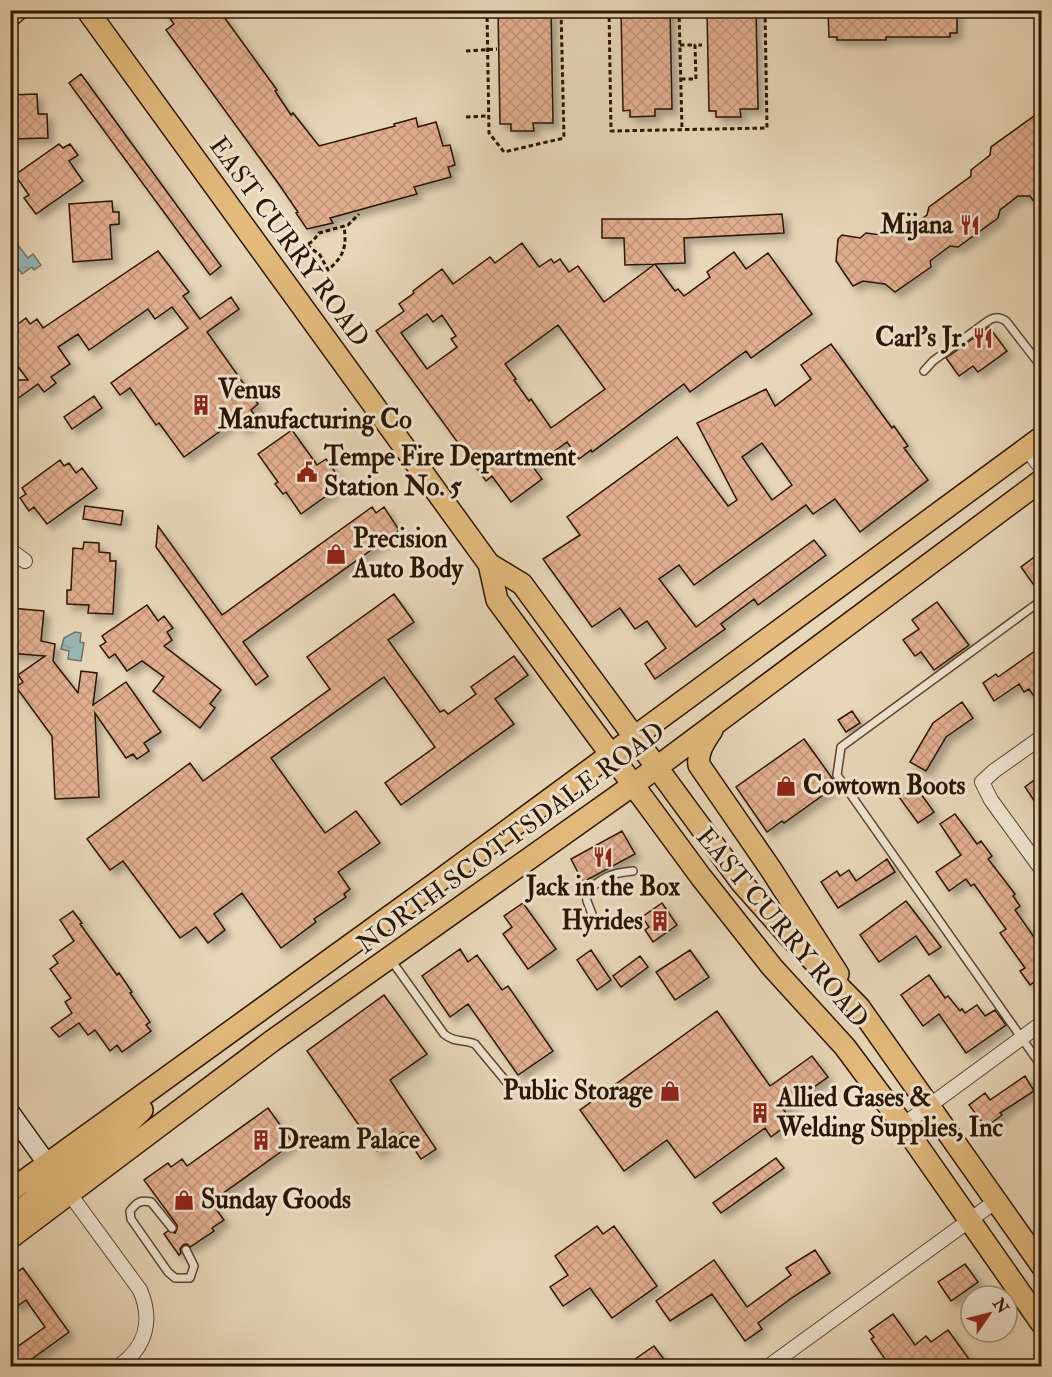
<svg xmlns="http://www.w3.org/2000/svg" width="1052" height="1377" viewBox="0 0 1052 1377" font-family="'IM FELL Double Pica',serif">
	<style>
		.water { fill: url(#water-ripples); stroke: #6d766f; stroke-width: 1.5 }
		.building { fill: url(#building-cross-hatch); stroke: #2a1502; stroke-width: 1.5; fill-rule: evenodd; filter: url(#shadow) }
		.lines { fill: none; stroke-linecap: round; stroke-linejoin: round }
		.lane-casing { stroke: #594530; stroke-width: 10 }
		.street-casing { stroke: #594530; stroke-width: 16 }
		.secondary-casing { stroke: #2a1502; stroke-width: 21 }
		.primary-casing { stroke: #2a1502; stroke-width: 24 }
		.path { stroke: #2a1502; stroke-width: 3; stroke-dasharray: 4.5 3; stroke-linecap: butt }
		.lane { stroke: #efe4d1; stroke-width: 7 }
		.street { stroke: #efe4d1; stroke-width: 14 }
		.secondary { stroke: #efe4d1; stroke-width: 18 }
		.primary { stroke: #e4bb7c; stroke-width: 21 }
		.labels { text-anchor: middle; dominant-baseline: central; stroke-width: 6; stroke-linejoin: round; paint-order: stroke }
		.poi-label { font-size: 26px; font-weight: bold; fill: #2a1502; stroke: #efe4d1; text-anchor: start }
		.street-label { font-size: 26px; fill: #2a1502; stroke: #efe4d1 }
	</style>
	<defs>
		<pattern id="water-ripples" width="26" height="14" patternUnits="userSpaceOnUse" patternTransform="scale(1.5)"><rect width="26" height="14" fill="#9ab7b8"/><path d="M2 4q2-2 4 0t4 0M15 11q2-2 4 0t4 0" fill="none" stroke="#859c9d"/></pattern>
		<pattern id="building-cross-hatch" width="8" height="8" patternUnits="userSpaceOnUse" patternTransform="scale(1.5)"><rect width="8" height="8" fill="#e1ad8f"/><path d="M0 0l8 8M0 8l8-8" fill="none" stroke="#c1947a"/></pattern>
		<filter id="shadow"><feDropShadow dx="5.5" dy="5.5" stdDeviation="3" flood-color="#0004"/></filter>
	</defs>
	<rect width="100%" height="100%" fill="#e7d6b8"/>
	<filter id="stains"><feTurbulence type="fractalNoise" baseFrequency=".00333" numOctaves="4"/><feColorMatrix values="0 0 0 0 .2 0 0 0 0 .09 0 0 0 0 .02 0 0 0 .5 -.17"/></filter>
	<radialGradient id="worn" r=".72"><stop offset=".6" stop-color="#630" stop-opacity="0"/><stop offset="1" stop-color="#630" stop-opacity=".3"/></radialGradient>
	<path class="water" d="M17,244L28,258L33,254L41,265L34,270L32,267L22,274L11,258V248Z
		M75,632L81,633L80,642L84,643L81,661L68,659L69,651L61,649L64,638Z"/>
	<path class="building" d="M164,10H219L277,90L275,91L291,115L293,113L319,146L395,126L394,124L416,118L418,127L436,122L443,146L450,145L455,165L448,167L451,177L414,187L417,194L330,218L333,223L307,229L296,213L298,212L278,183L166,30L174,24Z
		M498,10H551L553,123H533L534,131H511V124H500Z
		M621,10H670L672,109H655V116L630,117V110L623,111Z
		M707,10H756L758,109H740L741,117H716V111H709Z
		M828,10H957V33H950V37H886V40H837V37H829Z
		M81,74L221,266L210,275L69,83Z
		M37,94L38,114H47L48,138L10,139V95Z
		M1041,111V211L1030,196H1018L1000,210L998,218L958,247L950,246L930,261L931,267L895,292L885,284L863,281L853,286L836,261L838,239L842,235L860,238L866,233L881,235L887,230L903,233L927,215L929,207L971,176V170L990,155L991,147Z
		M59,144L63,148L70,144L78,155L69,161L83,181L36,214L24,198L29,195L15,175Z
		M112,201L113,212H119V224L110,225L112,259L73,262L69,204Z
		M782,214L784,233L684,238L685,263L625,265L624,238H602V219H686Z
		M522,243L539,267L551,259L554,263L560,259L569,272L578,266L604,302L655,264L675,291L678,289L684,296L710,277L707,272L734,252L746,269L768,253L812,314L751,358L746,351L690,392L684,384L592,452L591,450L579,459L567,442L533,467L542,479L511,502L492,476L486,481L376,331L404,311L399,304L414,293L413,291L442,269L453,284L490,257L495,263ZM427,314L433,322L442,315L456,336L451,339L457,347L427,369L401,333ZM558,325L605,389L551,428L531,399L529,401L514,380L516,379L505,364Z
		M158,251L189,292L183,296L200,319L231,297L239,309L207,332L258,404L251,410L257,419L242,430L236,420L184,457L159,423L156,425L130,388L120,395L111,383L188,328L172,307L155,319L148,309L89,350L78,334L58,347L70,364L51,377L56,383L44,392L38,384L10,404V380H28L10,356V338L18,332L14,327L26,318L30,324L37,319L43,328Z
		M989,327L1007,351L978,372L973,366L959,376L946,358Z
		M831,344L892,428L894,426L908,446L904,448L928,480L860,532L835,499L813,514L806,505L694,585L679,565L659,579L696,627L814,540L826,555L758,605L754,599L721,624L725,629L655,679L645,664L666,648L647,621L635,629L620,608L592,627L543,559L580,535L567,517L677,437L728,506L737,500L697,423L766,389L775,406L811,379L801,365ZM762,443L792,485L772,500L742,457Z
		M94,396L102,408L72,429L64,417Z
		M292,430L317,465L326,459L338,476L335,478L340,486L301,514L286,492L283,494L275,484L278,482L258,454Z
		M60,460L64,466L69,463L76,473L82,468L97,488L47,524L34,507L29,511L20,498L26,494L22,488Z
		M85,506L123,511L121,525L83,519Z
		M372,507L376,513L384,507L399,530L243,642L268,676L256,685L156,547L158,526L222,615Z
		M84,542L99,543V552L110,553V561H116L113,614L88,613L89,605L67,604V590H71L73,548L83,549Z
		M1041,552V595L1021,567Z
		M394,594L414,622L388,640L440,712L444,710L448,714L476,694L471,687L514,656L528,675L495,699L514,724L401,805L385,783L435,747L384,677L271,758L325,833L356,811L380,843L338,872L350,889L344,894L346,897L314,919L316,922L281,948L242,893L214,914L225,930L208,943L196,927L180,938L123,861L110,870L87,839L190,763L203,781L330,689L307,657Z
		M937,602L969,645L934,670L921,652L915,656L903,640L919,629L912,620Z
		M147,605L158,621L164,616L173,628L167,632L172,640L164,646L221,690L210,704L215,708L200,728L153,691L164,677L142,661L127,671L115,654L109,658L100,646L106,642L102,636Z
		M10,608L44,611L41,641L55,644L53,661L78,693L81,671L97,673L93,705L126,682L161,732L144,743L149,751L137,759L133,754L126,758L95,713L99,797L55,799L52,736L16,687L23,682L18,675L45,656L10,653Z
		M1035,651L1041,660V706L1029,689L1024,692L1019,684L994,701L983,683L996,674L998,677Z
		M962,702L973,718L946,737L926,771L910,762L933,723Z
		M852,711L860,723L846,732L838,720Z
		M804,739L837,785L784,823L782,821L767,832L736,787Z
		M1041,775V811L1025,787Z
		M915,786L934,812L918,823L899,797Z
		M955,814L977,844L981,841L992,856L988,859L1015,894L1013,896L1020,906L1015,910L1041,947V977L1030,985L1020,971L1025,968L1000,933L1006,929L974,884L971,886L966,879L949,891L936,872L961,855L940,824Z
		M622,831L635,854L583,882L571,859Z
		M887,859L895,872L838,908L821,882L837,871L840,876L849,870L856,881Z
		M906,901L941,947L929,955L916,936L879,962L860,935Z
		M523,903L556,949L528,969L503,934L512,927L504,916Z
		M662,903L677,925L653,942L645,930L649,927L642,917Z
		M73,911L82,923L80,924L117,975L119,973L132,992L130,993L150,1022L146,1025L151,1031L122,1052L117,1045L110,1051L95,1030L88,1035L79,1023L59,1037L51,1028L72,1013L65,1002L71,998L50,969L58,963L53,956L74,941L60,920Z
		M460,949L468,962L477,955L502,990L508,986L553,1051L518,1075L468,1004L450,1017L422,976Z
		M591,950L611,980L597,990L577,960Z
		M690,950L709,977L675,1000L656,972Z
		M640,956L648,967L621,987L613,976Z
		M929,975L945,998L948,996L960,1011L962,1009L965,1013L977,1005L985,1016L995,1010L1006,1025L966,1053L939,1014L923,1026L901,995Z
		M384,995L427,1054L390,1080L436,1149L421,1159L403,1132L377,1151L307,1051Z
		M717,1011L770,1086L812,1056L828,1077L783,1109L792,1121L771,1137L765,1128L695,1178L667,1140L624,1171L580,1110Z
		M1025,1076L1034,1091L1000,1113L1002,1115L986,1127L969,1105L985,1093L990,1100Z
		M268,1108L293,1143L211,1202L224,1220L212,1228L214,1231L190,1247L187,1244L183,1245L180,1249L181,1253L179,1255L164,1234L168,1231L175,1233L177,1229V1225L144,1180L168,1163L171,1167L182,1159L187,1166Z
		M776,1158L784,1168L721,1213L713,1203Z
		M597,1226L603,1234L614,1226L657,1286L612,1318L590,1288L563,1306L550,1287L568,1275L555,1256Z
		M815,1250L830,1273L793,1297L758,1323L762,1329L745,1341L712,1294L670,1321L656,1301L714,1260L747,1307L791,1275L786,1268Z
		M965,1264L978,1282L951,1301L938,1282Z
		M23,1268L69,1332L22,1366H10V1352L45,1327L26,1300L16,1307L10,1299V1277Z
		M893,1314L915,1345L926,1336L931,1342L948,1330L974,1366H890L871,1339L874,1337L869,1331Z
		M654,1346L669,1366H625Z"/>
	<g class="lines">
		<g class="lane-casing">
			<path id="lane" d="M924,371L933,361L985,323C993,317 998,316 1006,321L1040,365
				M1042,600L841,747L837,775L1042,1067
				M592,914L587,901L586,893C602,877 611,873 633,871
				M391,960L444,1034C455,1043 463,1039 475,1044L509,1085
				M172,1228L151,1202C140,1200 137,1202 130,1211L131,1219L168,1272L175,1278H190L194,1266L186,1250"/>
		</g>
		<g class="street-casing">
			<path id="street" d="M1026,448L1042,469
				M10,550L25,561
				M1042,737L994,771L982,782L991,800L1042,870
				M903,1125L1042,1023
				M69,1193L140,1290C153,1320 146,1347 119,1366
				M769,1366L996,1201"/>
		</g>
		<g class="secondary-casing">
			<path id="secondary" d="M10,18L19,10
				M10,1112L48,1165"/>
		</g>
		<g class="primary-casing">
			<path id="primary" d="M87,10L489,564L522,584L741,882L788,935L859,1007L1042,1266
				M489,564L497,600L701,877L772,967L845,1047L903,1125L1042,1324
				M712,730C705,741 697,751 699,765L770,868L838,974
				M10,1191L436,883L1042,437
				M69,1193C63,1186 65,1178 69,1171L112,1139L142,1110
				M10,1219C21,1208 50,1191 53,1178C54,1172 51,1169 48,1165
				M10,1238L272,1041L633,785L1042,480"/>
		</g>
		<path class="path" d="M487,10L489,133L504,152L564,138L561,10
			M609,10L611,131L767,128L765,10
			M679,10L682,130
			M680,45H695
			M466,51L497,49
			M681,79H696L695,45H702
			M466,117L488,116
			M307,245L320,255L328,270C344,256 347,247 344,226
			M302,248L313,241L319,233L348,225L359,214"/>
		<use href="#lane" class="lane"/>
		<use href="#street" class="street"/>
		<use href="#secondary" class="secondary"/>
		<use href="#primary" class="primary"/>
	</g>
	<defs>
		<g id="restaurant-bare" transform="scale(1.62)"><path d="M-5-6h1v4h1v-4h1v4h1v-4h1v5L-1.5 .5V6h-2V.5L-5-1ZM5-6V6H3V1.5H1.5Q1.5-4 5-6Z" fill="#8f2418" stroke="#efe4d1" stroke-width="2.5" paint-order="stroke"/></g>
		<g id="building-bare" transform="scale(1.62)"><path d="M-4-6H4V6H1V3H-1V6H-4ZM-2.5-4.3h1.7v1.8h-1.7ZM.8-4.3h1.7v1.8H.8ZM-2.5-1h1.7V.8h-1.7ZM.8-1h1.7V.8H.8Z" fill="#8f2418" stroke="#efe4d1" stroke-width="2.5" paint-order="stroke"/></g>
		<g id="civic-bare" transform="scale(1.62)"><path d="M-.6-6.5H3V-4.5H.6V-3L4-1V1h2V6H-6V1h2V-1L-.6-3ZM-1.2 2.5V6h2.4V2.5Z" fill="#8f2418" stroke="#efe4d1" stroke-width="2.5" paint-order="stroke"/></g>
		<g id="shop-bare" transform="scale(1.62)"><path d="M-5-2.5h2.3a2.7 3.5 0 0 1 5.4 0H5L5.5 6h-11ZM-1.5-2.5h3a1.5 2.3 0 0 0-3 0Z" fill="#8f2418" stroke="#efe4d1" stroke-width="2.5" paint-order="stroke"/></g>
	</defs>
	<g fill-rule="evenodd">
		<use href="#restaurant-bare" x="970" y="225"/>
		<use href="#restaurant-bare" x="983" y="338"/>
		<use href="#building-bare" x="201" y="405"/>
		<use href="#civic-bare" x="307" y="472"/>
		<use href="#shop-bare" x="336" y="554"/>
		<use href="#shop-bare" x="786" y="786"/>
		<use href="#restaurant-bare" x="603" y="857"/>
		<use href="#building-bare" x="660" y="921"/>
		<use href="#shop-bare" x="670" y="1091"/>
		<use href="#building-bare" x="760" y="1113"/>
		<use href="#building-bare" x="261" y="1140"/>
		<use href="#shop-bare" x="184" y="1200"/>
	</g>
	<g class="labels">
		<g class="poi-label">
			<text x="953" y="225" text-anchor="end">Mijana</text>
			<text x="966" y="338" text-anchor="end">Carl's Jr.</text>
			<text x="218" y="390">Venus<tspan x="218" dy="30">Manufacturing Co</tspan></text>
			<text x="324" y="457">Tempe Fire Department<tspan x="324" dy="30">Station No. 5</tspan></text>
			<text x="353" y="539">Precision<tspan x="353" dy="30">Auto Body</tspan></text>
			<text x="803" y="786">Cowtown Boots</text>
			<text x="603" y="887" text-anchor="middle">Jack in the Box</text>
			<text x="643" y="921" text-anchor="end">Hyrides</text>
			<text x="653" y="1091" text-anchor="end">Public Storage</text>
			<text x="777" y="1098">Allied Gases &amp;<tspan x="777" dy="30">Welding Supplies, Inc</tspan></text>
			<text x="278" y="1140">Dream Palace</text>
			<text x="201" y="1200">Sunday Goods</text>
		</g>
		<g class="street-label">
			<text transform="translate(289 242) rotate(54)">EAST CURRY ROAD</text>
			<text transform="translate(511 838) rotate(-36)">NORTH SCOTTSDALE ROAD</text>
			<text transform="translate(782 928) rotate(50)">EAST CURRY ROAD</text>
		</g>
	</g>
	<rect width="1052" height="1377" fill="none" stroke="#e7d6b8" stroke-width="36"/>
	<rect x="12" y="12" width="1028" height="1353" fill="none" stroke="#2a1502" stroke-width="3"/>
	<rect x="18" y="18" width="1016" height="1341" fill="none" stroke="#2a1502" stroke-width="1.5"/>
	<g transform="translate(989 1314) rotate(55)"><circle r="28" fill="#efe4d1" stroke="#a0917e" stroke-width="1.5"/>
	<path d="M0-4.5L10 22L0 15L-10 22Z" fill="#8f2418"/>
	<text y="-9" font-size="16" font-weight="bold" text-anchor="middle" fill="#2a1502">N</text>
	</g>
	<rect width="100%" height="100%" filter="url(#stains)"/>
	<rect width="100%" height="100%" fill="url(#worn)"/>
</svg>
